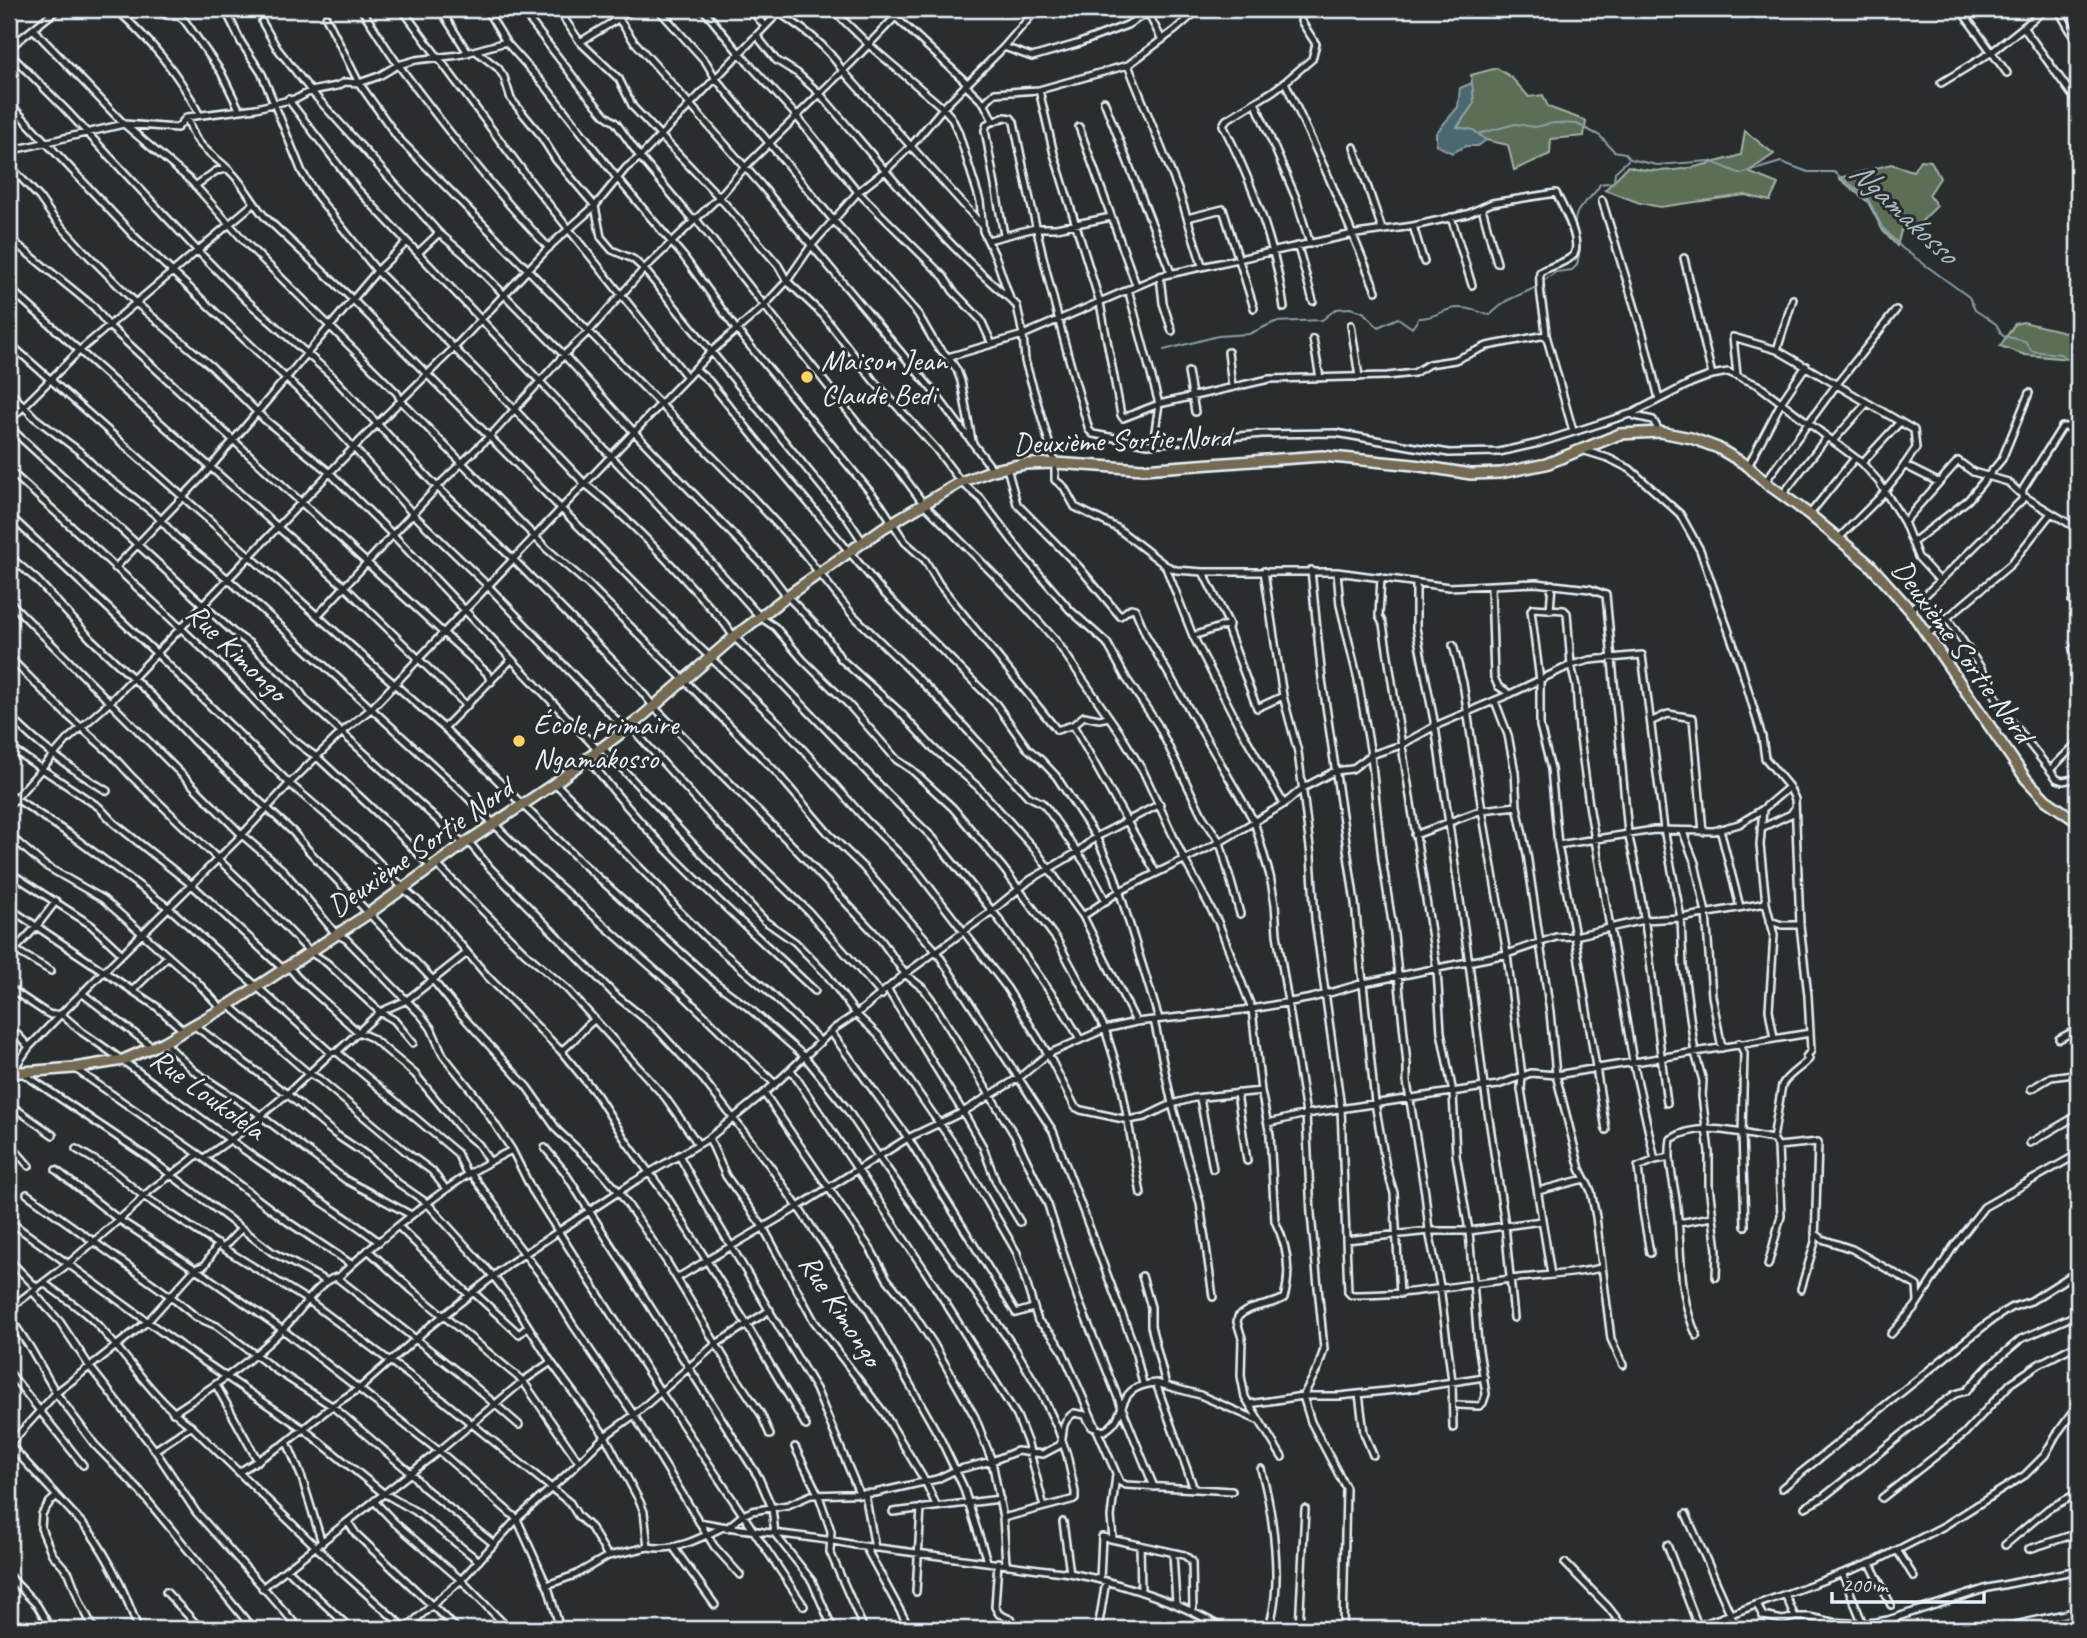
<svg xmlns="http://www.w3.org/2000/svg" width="2087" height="1638" viewBox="0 0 2087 1638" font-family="Caveat,sans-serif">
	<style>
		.green { fill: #5c6e57; stroke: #a2b0a8; stroke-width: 2 }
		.water { fill: #4b676f; stroke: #8a9ea6; stroke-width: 2 }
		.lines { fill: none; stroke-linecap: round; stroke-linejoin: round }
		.stream { stroke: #8a9ea6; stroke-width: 2 }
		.minor-casing { stroke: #e8f1f8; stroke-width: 10 }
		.primary-casing { stroke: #e8f1f8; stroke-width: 14 }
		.minor { stroke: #2a2d2e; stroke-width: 5 }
		.primary { stroke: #746b52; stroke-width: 9 }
		.poi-dot { fill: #ffd166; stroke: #2a2d2e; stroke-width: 2.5 }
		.labels { text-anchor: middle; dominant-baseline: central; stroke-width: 6; stroke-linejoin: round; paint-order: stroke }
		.poi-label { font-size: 30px; fill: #e8f1f8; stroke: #2a2d2e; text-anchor: start }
		.street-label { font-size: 30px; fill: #e8f1f8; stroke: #2a2d2e }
		.water-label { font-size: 32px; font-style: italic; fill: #a9bac1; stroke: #2a2d2e }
	</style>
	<rect width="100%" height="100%" fill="#2a2d2e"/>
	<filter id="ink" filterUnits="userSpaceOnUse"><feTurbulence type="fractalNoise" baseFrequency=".0143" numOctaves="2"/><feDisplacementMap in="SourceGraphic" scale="14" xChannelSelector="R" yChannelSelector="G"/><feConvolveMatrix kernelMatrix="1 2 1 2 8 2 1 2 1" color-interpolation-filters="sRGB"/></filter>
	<g filter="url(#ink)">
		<path class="green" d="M1497,68L1511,77L1529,97L1543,95L1548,107L1586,121L1584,136L1551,139L1550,154L1514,170L1508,145L1486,140L1473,130L1457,128L1474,103L1471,75Z
			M1745,131L1774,154L1748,172L1778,184L1770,201L1745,195L1660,207L1640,203L1605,190L1628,166C1664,178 1705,165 1741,155Z
			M1920,160L1931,161L1940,178L1929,195L1937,206L1917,226L1901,231L1897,246L1883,231L1868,202L1839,178L1891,164L1913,171Z
			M2023,322L2078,335V364L2070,359L2025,355L2000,346L2015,324Z"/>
		<path class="water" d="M1472,83L1474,103L1457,127L1473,130L1486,140L1478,146H1466L1452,153L1436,145V133L1458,107L1460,88Z"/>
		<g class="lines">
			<path class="stream" d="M1478,134L1515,124L1535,127L1554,123L1577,124L1600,136L1614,151L1625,153L1630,159L1657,165L1710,161L1741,174L1781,162L1808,172H1834L1867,197L1882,227L1902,248L1969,297L1975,310L1996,324L2003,336L2025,341L2032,351L2060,354L2078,365
				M1576,232C1570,204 1591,204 1600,184L1614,182L1615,172L1628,160
				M1543,281L1556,272L1572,270L1577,265L1580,249L1578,241
				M1164,350L1218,336L1249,334L1275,322L1322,320L1336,309L1350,308L1363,312L1378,327L1398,318L1412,328L1419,318C1434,318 1438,312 1451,309C1465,306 1477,311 1490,315L1506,301L1539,286"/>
			<g class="minor-casing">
				<path id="minor" d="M116,9C150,40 178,72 199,114
					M218,9L229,17L241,42L262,74L302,172L317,196L377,271L496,390L584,483C636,524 681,575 725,624L734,637L771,672L888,794L933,838L998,918L1063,1010L1080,1039
					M361,9C375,28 386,49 400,67C447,130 495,192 549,248
					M402,9L531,182L687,377
					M440,9L468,53
					M486,9L506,42L546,87L617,178L684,257L736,329L881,505L905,542L925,560L939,584L1057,730L1073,725L1156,873
					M521,9L585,92L605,115L616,123L640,157L693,220
					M561,9L565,20L580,42L619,79L633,107L719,197L778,265L787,281L823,315L873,380L936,449L961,482L981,499L1023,555L1070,610L1107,643L1126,678L1158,725L1203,817L1220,842L1240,914
					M612,9L633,40L761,185L934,392L993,470
					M658,9L706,62L716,79L834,221L918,314L936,345L948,357L957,370L961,381L972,441
					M703,9L740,54L793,112L858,192L944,277L953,291L981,320L992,344
					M750,9L765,26
					M832,9L869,45L943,108L951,117L958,131L980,201L983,231L996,258L1010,299L1017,306L1023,335L1025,361L1055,463V480L1064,487L1075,507L1117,528L1165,565L1176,570L1203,572H1337L1449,587L1536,583L1590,589L1606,595L1628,833C1649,921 1655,1014 1667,1103
					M887,9L967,83
					M1146,9L1162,40
					M1960,9L2007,73
					M2058,9L2078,44
					M778,12C805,30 825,44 843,71L982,225
					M166,15L179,16L185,21L221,72L239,109
					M326,17L359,83L398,138L751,496L801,550L851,613L937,697L1028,796L1042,803L1048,810L1087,866L1106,901
					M1301,21L1316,44L1312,59L1285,82L1330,180L1376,291
					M262,22L277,48L311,91L439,233L465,255L564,355L634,432L768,571L787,596L826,636L841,659L899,711L932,747L978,787L1036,851L1083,916L1136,1022
					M2023,27L2078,103
					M33,29L124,124L191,181L247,244L382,378L397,393L401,401L547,549L588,584L776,772L829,834L863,867L936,951L1053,1131L1134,1346L1143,1384
					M757,36L776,60L797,73L820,94C880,163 939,240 1010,299
					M580,42L634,9
					M1004,47L1032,57L1077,44L1127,25L1154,9
					M9,48L58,9
					M476,51L498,68L504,77L511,99L539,133L556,160L595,206L601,237L612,250L633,259L644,269L847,518L863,542
					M9,53L65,109L197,250L246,300L330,374L437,487L512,558L634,682L654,707L793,846L881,940L905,974L924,989L932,1000L1015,1136L1048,1205L1078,1299L1154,1487
					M1128,65L1179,192L1202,265
					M1941,83L1992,52L2046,9
					M965,85L984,103L995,93L1039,90L1128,65L1175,30L1199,9
					M288,99L356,188L703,553L760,617L775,627L803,660L848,704L897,760L912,770L953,808L1003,868L1057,940L1105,1029L1120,1077L1141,1194
					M1104,101L1171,273
					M1255,102L1296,198L1310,244
					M9,103L135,237L318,408L412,513L487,585L625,729
					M984,103L993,121
					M187,117C196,150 211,151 232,173C245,186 253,204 266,218L353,300L695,643L781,725L866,820L918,872L1007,988L1048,1054L1075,1107L1081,1110L1128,1120L1145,1117L1172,1104L1194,1098L1261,1091
					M1079,127L1136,285
					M1354,147L1382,229
					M9,151L124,124L177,128L187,117L256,108L298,98L311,91L337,86L345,82L359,83L379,76L398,65L416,60L459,55L506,42
					M9,165L39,197L53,217L83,250L136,303L212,367L264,419L329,472L397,539L598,750
					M195,186L216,171L227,169
					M1602,200L1643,334L1659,399
					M1482,208L1497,263
					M1451,217L1472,285
					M695,218L858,424L901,473L923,503L1023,604L1057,642L1120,733L1143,771L1184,859L1218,922L1252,1009L1261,1091L1270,1135L1275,1221C1287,1245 1292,1270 1284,1298C1270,1307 1250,1304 1238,1317L1237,1322L1242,1338L1241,1376L1245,1397L1282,1457
					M1187,218L1223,209L1254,308
					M1413,226L1424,262
					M1004,235L985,130L987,124L1005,117L1011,118L1014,122C1034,226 1059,328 1089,430L1093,434L1148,444L1262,434L1336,433L1449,453L1499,452L1539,443L1633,413L1691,383L1712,375L1728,372L1758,385L1862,463L1879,482L1904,522L1918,557L1939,580
					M9,238L94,307L109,326L487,673L491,682
					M988,240L1035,228H1056L1111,217
					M1298,247L1313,301
					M419,252L439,233
					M1684,258L1712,375
					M1160,276L1163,303L1172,331
					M9,288L344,586L467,706
					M1128,289L1159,404L1153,444
					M1284,308C1276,245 1252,182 1223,125L1226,120L1273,91L1285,82
					M1351,325L1359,377
					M1546,335L1573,431
					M1313,339L1320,378
					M9,343L444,728L581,862L713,981L749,1008L805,1057L846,1108L878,1156L1016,1350L1041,1393L1058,1429L1067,1455L1075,1492V1499L1003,1518
					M1777,350L1793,299
					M1228,352L1232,387
					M948,357L1023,335L1160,276L1349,235L1413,226L1467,214L1492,203L1556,193C1562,206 1587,248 1570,258C1561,264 1549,267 1540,272C1538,293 1545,313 1546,335L1487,346L1455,360L1429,364L1414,373L1387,376L1269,379L1159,404L1123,418L1121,415L1100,303L1054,154L1039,90
					M695,369L709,381L779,468L883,592L996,704L1027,748L1040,759L1056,776L1096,837L1114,874L1159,1019
					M1188,372L1195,412
					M1737,375L1733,337L1777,350L1914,430L1916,448L1899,473L1880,497L1839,538
					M9,391L35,418L79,451L98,470L156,515L176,537L228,579L339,679L459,789L532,862L681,993L775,1084
					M1633,413L1635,416L1653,420L1659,431
					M9,421L80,350L253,204
					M9,427L233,632L249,643L296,686L305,699L464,844
					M1833,441L1867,403
					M1582,450L1608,458L1630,469L1680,514L1700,550L1740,663L1762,737L1765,758L1789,787L1795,799L1800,925L1808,996L1811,1051L1806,1057L1809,1059C1801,1068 1787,1075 1782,1085L1773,1139L1778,1146L1781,1216L1768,1265
					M1862,463L1900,422
					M1904,465L1938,482
					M1748,466L1782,401L1806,366
					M1007,468L1017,504L1079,567L1120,616L1131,608L1135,609L1146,635L1254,821L1270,876L1275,904L1277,934L1306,1114L1311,1214L1324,1349L1318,1368L1303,1396L1311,1422L1346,1488L1343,1629
					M9,470C79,533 148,597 217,662C249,692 280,734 317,757L391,826L431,867
					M1765,482L1837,384L1896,310
					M1783,494L1827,437
					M9,515L156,653L290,784L363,846L404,889L438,918L488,977L561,1051L597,1095L626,1141L667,1197L744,1320L806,1426
					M1809,515L1855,458
					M1904,522L1958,461L1973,472L2008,482L2022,495L2078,529
					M1912,543L1968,500L2002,459L2029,393
					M9,556L37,580L91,639L152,696L195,742L293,832L309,851L432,979L458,1011L527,1087L558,1131L598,1168L619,1192L667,1262L734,1374L761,1414L770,1435
					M1165,565L1193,636L1238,724L1284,804
					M115,568L204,475L377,271L407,242
					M1311,570L1322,679L1355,903L1375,1103L1386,1167L1394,1193L1400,1294
					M1264,571L1283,696L1298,752L1311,856L1315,919L1341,1108L1348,1292L1351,1295C1404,1296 1458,1285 1511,1279C1541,1275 1571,1275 1601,1268
					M1203,572L1229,624L1228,630L1257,708L1283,696
					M1337,572L1340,605L1358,680L1371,755L1382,859L1394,935L1407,1064V1082L1425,1193L1429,1231L1440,1286L1452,1381L1453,1428
					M1381,577L1379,616L1383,624L1437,970L1441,1032L1453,1093L1456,1155L1469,1231L1478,1344L1486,1394L1483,1403L1479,1406L1458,1405
					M1416,583V628L1435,726L1469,963L1484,1086L1505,1225L1514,1318
					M1491,587L1494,677L1498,686L1510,694
					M9,601L242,835L284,871L336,934L346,939L421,1015L431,1028L443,1055L479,1100L512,1150L532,1190L660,1391L804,1606
					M2072,601L2078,594
					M1550,610L1552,584
					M1910,610L2022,500L2023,489L2062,427H2069L2078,439
					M318,615L444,480L496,430L564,355L589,331L644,269L719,197L745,167L850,64L903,9
					M1947,618L1981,668L2004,712L2057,779L2063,781L2078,778
					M1928,634L2011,564L2051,513
					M1193,636L1229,624
					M1453,645L1463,683L1482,810L1507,954L1522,1076L1521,1089L1551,1275
					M2073,649L2078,644
					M9,657L65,713L110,753L131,776L243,883L310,952L327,963L380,1012L394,1020L413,1043
					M1495,701L1508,735L1515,772L1517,806L1527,854L1550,1012L1556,1075L1580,1169L1591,1191L1596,1217L1611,1339L1623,1365
					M9,715C38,746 71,769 107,791
					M1652,721L1668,714L1693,718L1703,832
					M1073,725L1084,716L1099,719L1109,717
					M630,726L718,824L808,911L882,995
					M444,728L511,660
					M9,747L99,807L114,823L192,885L283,969
					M602,747L765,921L795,942L827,975L856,1014L878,1035L957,1149L1017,1253L1038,1321L1052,1335L1062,1350L1120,1482L1126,1485L1232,1491
					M588,758C652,845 737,917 815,991
					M2051,769L2078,742
					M555,783L659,887L679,911L706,938L767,990L821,1042
					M9,794L72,836L169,908L331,1053
					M9,806L67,740L109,703L362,439L454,348L553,243L595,206L626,168L640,157L782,9
					M1763,809L1760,845L1766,903L1774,935L1769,1010L1774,1038
					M1761,828L1791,814L1795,808
					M1720,829L1740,907
					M1683,832L1695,863L1706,913L1712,996L1722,1048
					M9,835L44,865L103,899L196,981L222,1009
					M1415,835L1482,810L1517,806
					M468,841L490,868L615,995L655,1027L703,1079L770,1166L868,1310L940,1438L963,1486L987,1561
					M1558,845L1654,830L1714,831L1739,824L1763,809L1789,787
					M436,864L525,953L567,989L665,1097L698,1144
					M9,872L91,925L121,953
					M9,908L157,1007L184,1031
					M1083,916L1120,891L1220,842L1284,804L1303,788L1335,771L1352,769L1371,755L1401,745L1435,726L1510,694L1571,665L1590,660L1642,655L1664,829L1681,918L1683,966L1695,1053L1703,1081L1702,1096L1709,1152V1186L1717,1250L1716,1277
					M1770,921L1782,925H1800
					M15,950L51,971
					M9,956L37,926L56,901
					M288,966L298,978L358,1032L372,1038L415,1074L463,1132L479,1145L489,1161
					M9,988L45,1012L51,1015L61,1014L82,1032C138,1070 191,1112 247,1152C290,1183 337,1209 379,1242
					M133,990L168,956
					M888,990L963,1112L983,1147L996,1182L1020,1222
					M83,994L152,1047
					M229,1005L308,1073L319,1079L410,1155L432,1171L446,1189
					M1154,1020L1172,1104L1200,1203L1213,1297
					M9,1026L29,1047
					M195,1026L287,1094L335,1134L368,1156L398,1183L427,1203L493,1276L513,1302L551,1362L605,1436L640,1502L644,1512L648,1547C674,1552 699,1539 723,1527
					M831,1032L908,1138L1016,1313L1033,1308
					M2059,1039L2078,1029
					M164,1042L194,1071L253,1110L346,1180L411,1215
					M1739,1043L1744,1053L1742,1134L1745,1226
					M561,1051C574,1042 582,1029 594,1020
					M337,1052L457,1153L467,1174
					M74,1068L198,1154L288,1222L351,1264
					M791,1070L926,1272L1017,1416L1028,1444L1044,1507
					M21,1072L149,1158L272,1252L326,1281
					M15,1073L18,1063L29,1047L61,1014L242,835L292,781L343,731L371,709L653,412L711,352L764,306L787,281L811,246L858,192L886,170L912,145L943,108L1004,47L1037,9
					M2031,1089L2051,1077L2073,1074L2078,1071
					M764,1093L871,1250L887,1279L905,1301L933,1343L975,1417L992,1461L1003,1518L1006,1564
					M1237,1093L1247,1161
					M1200,1098L1213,1169
					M9,1104L53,1135
					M1268,1123L1306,1114L1498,1085L1531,1073L1556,1075L1810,1033
					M1606,1130L1575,936L1558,845L1551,769L1540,726V681L1531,610L1533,608L1564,610L1567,613L1571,665L1576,686L1579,730L1589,805L1633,1061L1655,1160
					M709,1138L726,1176L763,1227L814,1321L884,1413L925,1481L936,1505
					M9,1143L29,1166
					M2030,1143L2078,1115
					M1778,1146L1818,1142L1815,1242L1801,1289
					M545,1148L564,1171L759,1478L772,1508L775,1534L812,1581L833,1629
					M76,1149L113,1171L143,1196L223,1248L309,1301L441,1399L570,1503L578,1516L591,1528L608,1556
					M679,1155L700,1194L816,1389L860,1495
					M204,1158L240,1133L287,1094L331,1053L337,1052L380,1012L407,1000L467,953
					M56,1170L118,1219L203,1274L283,1330L439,1451L517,1519L549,1590L560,1629
					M470,1172L498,1210L507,1231L549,1286L573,1325L634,1415L714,1546L740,1575
					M1538,1191L1584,1179
					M27,1194L170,1296L196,1317L217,1326L277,1371L332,1406L411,1473L423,1487L494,1544
					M9,1221L188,1351L305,1430L383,1493L415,1511L479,1561
					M1679,1223L1712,1217
					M398,1226L469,1295
					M1815,1233L1822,1239L1852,1249L1917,1286L1918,1301
					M1346,1240L1429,1231H1469L1541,1221
					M223,1248L240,1230
					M368,1250L412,1290L523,1381L579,1462
					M1650,1253L1643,1212L1638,1167L1655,1160L1670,1157
					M9,1260L37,1288
					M1142,1276L1151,1307V1326L1166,1385
					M338,1278C353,1262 370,1249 387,1235C426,1203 466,1172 512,1150
					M677,1278L798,1207L908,1138L963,1112L1020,1077L1048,1054L1105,1029L1136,1022L1252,1009L1312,998L1364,983L1507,954L1556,937L1575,936L1644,920L1681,918L1766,903
					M44,1283C64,1298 87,1312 103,1331C132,1363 156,1401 191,1426L343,1573L406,1629
					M33,1292L60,1322L90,1367L155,1450L196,1512L300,1629
					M473,1292L519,1334L528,1327
					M9,1309L68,1264L137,1204C151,1185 180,1172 198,1154
					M9,1316L31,1349L56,1393L95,1445L139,1490L253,1629
					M1891,1334L1915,1307L1954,1246L1984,1207L2078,1154
					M1697,1336C1678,1297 1682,1251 1677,1208C1675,1186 1667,1161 1671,1139C1701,1120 1741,1134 1773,1139
					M9,1372L83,1465
					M1156,1383L1200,1395L1257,1420
					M216,1385L258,1461
					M1359,1394L1364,1433L1373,1455
					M1249,1404L1303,1396H1339L1414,1388L1484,1377
					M173,1413C211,1388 249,1363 282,1330C297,1316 318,1282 336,1277L459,1373L519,1425
					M287,1442L302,1478L322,1543
					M9,1444L90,1532C110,1560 124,1590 136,1623
					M9,1445L56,1393L148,1321L195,1269L205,1265L218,1244
					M795,1447L819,1496L831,1531L830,1552L864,1629
					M155,1450L191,1426
					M1261,1469C1273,1512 1284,1587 1268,1629
					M239,1472L287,1442L332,1406L360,1388L429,1327L509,1264L632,1183L709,1138L775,1084L835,1028L859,1012L905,974L992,911L1030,880L1076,853L1096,837L1160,804
					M1782,1488L1989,1322L2010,1308L2031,1301L2078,1271
					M865,1494L875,1548
					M57,1496L50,1502L42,1514L41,1528L52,1554L69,1573L81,1604L94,1629
					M1882,1498L1964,1434L2011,1383L2039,1364L2078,1344
					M374,1501L395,1523L461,1580L509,1629
					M1805,1507L1822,1498L1938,1406L1955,1394L1966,1391L1989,1366L2021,1339L2078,1314
					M893,1512L1000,1499
					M1686,1514L1737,1629
					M348,1522L356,1534L457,1629
					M699,1522C751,1533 804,1534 855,1545L1070,1573C1124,1584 1177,1600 1224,1629
					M1063,1522L1070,1573
					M727,1528L743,1515L752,1511L788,1505L811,1495L875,1493L937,1479L956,1470L992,1461L1017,1451L1043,1454L1060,1445C1066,1431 1058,1425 1074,1413L1085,1415L1092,1427L1104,1431C1131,1417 1111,1387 1156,1383L1194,1489
					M1113,1539L1111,1517L1116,1475
					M1140,1545L1141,1592
					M1667,1545L1698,1626
					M2005,1545L2048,1509L2078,1493
					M865,1546L910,1629
					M674,1548L715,1605
					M2029,1549L2078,1533
					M1897,1550L1914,1577
					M1173,1553L1176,1604
					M998,1562L995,1607L999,1614L1012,1620L1015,1629
					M1565,1563L1608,1607L1625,1629
					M1870,1563L1891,1605
					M287,1569L351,1629
					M1843,1575L1863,1624
					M9,1576L37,1605L51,1629
					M1100,1579L1102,1537L1184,1555L1192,1561L1193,1611
					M547,1585L575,1575L608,1556L648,1547
					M262,1588L439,1451L523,1381L551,1362
					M166,1592L201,1629
					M916,1592L921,1508
					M1785,1594L1795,1617
					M1757,1605L1763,1616L1783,1620L1795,1617H1809L1832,1622L1863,1624L1888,1620L1988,1588L2078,1570
					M1579,1628L1580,1629
					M405,1629L461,1580L517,1519L568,1473L605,1436L634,1415L716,1344L770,1310
					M1098,1629L1106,1581
					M1299,1629L1305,1509
					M1690,1629L1876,1561L1944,1526L2025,1475L2045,1455L2056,1435L2078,1405
					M1997,1629L2078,1611"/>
			</g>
			<g class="primary-casing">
				<path id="primary" d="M9,1073L74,1068L123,1060L164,1042L229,1005L368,914L464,844L555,783L637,721L734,637L787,596L883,528L961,482L993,470L1025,464L1055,463L1143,469L1322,456L1414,465L1471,474L1501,473L1546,464L1620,434L1660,432L1691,438L1718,448L1748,466L1765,482L1810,515L1870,565L1910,610L2026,779L2046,800L2078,822"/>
			</g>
			<use href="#minor" class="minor"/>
			<use href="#primary" class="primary"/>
		</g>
	</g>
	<g class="poi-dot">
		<circle cx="807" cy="377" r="7"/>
		<circle cx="519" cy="741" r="7"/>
	</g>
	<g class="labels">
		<g class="poi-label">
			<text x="821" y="360">Maison Jean<tspan x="821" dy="34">Claude Bedi</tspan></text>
			<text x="533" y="724">École primaire<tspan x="533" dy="34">Ngamakosso</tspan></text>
		</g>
		<g class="street-label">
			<text transform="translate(1122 440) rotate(-2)">Deuxième Sortie Nord</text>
			<text transform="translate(1963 651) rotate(54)">Deuxième Sortie Nord</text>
			<text transform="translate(237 652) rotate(44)">Rue Kimongo</text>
			<text transform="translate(420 847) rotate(-35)">Deuxième Sortie Nord</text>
			<text transform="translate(208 1094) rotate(36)">Rue Loukolela</text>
			<text transform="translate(841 1310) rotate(57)">Rue Kimongo</text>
		</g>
		<g class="water-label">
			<text transform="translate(1904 212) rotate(43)">Ngamakosso</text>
		</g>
	</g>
	<rect width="2087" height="1638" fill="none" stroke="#2a2d2e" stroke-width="35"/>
	<rect x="18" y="18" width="2052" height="1603" fill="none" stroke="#e8f1f8" stroke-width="2.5" filter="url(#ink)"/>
	<path d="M1832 1592v10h152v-10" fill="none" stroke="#e8f1f8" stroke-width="3.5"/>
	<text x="1842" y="1592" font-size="21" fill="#e8f1f8" stroke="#2a2d2e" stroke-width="5" paint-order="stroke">200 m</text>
</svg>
